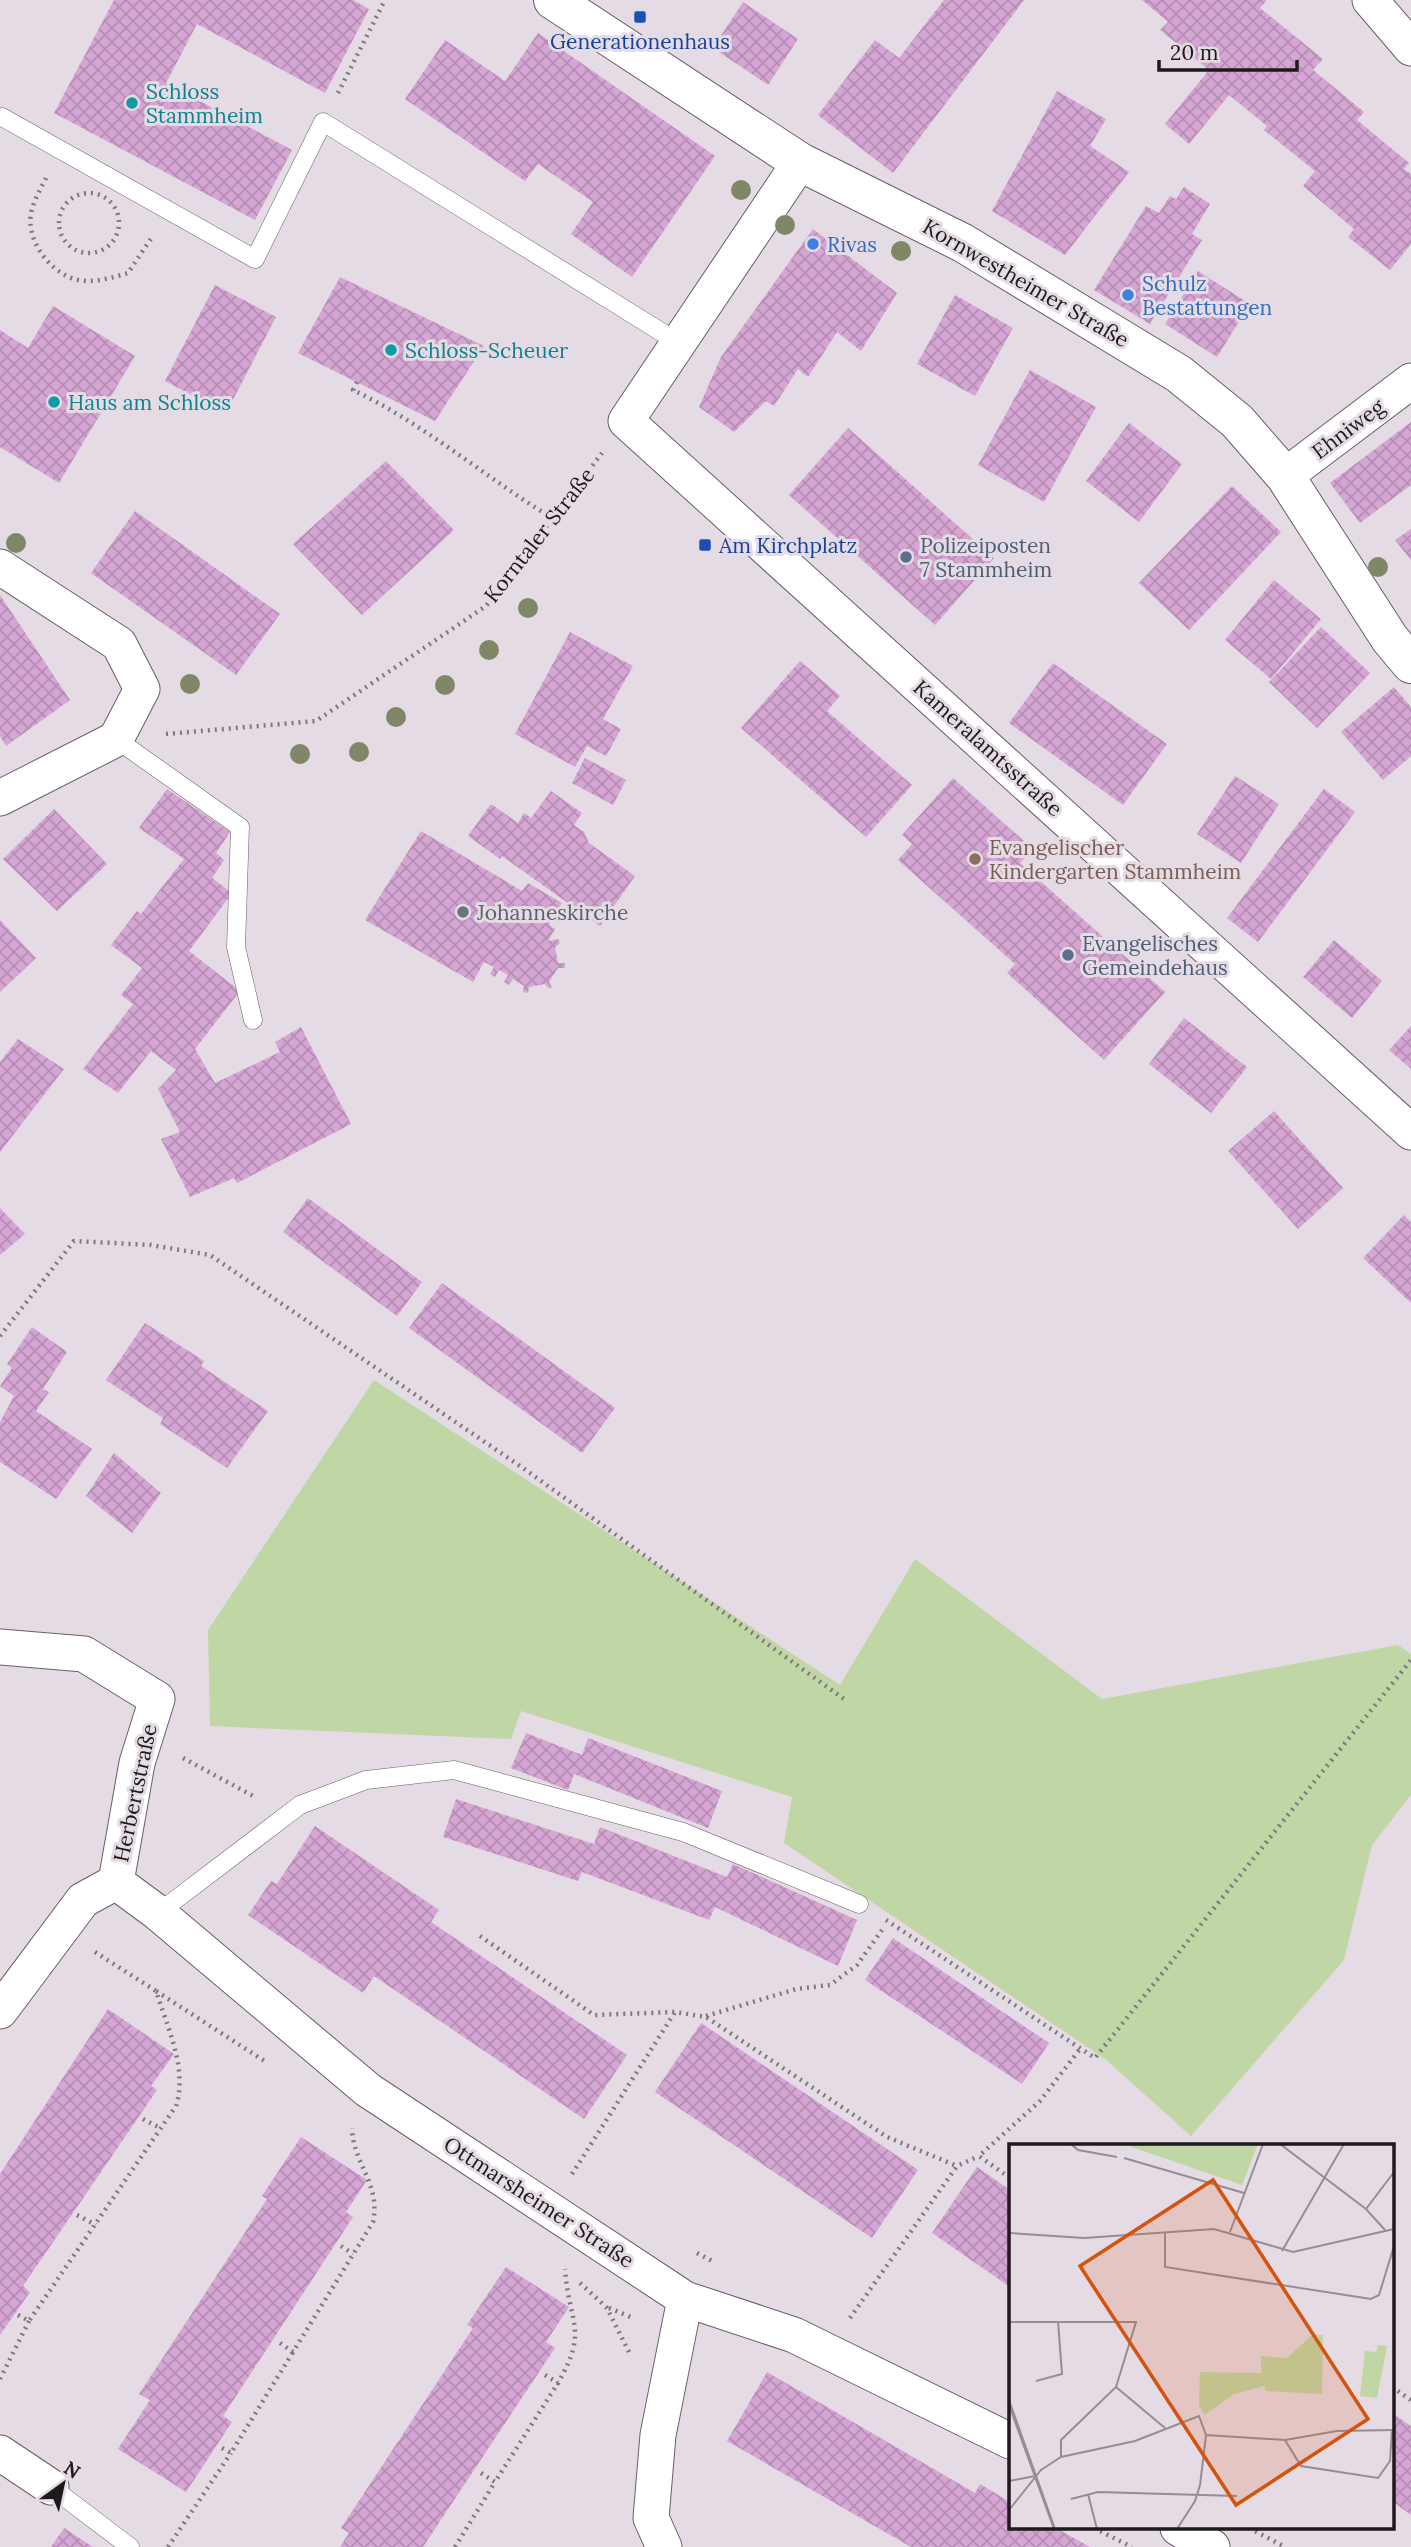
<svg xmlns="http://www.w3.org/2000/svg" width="1411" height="2547" viewBox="0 0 1411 2547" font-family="Lora,serif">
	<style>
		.garden { fill: #c0d6a4 }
		.building { fill: url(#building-cross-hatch) }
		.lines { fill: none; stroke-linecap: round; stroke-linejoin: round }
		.service-casing { stroke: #675f66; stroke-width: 19 }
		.minor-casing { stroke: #675f66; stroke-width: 37 }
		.tertiary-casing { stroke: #675f66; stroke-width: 40 }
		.path { stroke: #7e787e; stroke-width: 4.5; stroke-dasharray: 2 5; stroke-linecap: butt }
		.service { stroke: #fff; stroke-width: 18 }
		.minor { stroke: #fff; stroke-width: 35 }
		.tertiary { stroke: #fff; stroke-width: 38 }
		.tree { fill: #808767 }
		.transit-dot { fill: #1a4fb4; stroke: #e5dbe4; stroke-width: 2.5 }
		.culture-dot { fill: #0f9aa8; stroke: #e5dbe4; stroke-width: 2.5 }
		.shop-dot { fill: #3f7fe0; stroke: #e5dbe4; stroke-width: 2.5 }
		.service-dot { fill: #5c6f8a; stroke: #e5dbe4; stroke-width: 2.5 }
		.education-dot { fill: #8d6e63; stroke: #e5dbe4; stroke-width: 2.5 }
		.worship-dot { fill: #6b7280; stroke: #e5dbe4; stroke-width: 2.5 }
		.labels { text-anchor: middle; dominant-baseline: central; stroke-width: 6; stroke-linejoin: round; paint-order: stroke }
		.transit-label { font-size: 21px; fill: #164399; stroke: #e5dbe4 }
		.culture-label { font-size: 21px; fill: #0d838f; stroke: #e5dbe4; text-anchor: start }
		.shop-label { font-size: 21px; fill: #366cbe; stroke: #e5dbe4; text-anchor: start }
		.street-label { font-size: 21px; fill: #1d191d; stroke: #e5dbe4 }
		.service-label { font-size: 21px; fill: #4e5e75; stroke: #e5dbe4; text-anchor: start }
		.education-label { font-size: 21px; fill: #785e54; stroke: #e5dbe4; text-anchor: start }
		.worship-label { font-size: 21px; fill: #5b616d; stroke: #e5dbe4; text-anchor: start }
		.inset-road { fill: none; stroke: #958d94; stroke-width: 2 }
		.view { fill: #d4530e; fill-opacity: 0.15; stroke: #d4530e; stroke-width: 3.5 }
		.inset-edge { fill: none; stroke: #1d191d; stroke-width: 3.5 }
	</style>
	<defs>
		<pattern id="building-cross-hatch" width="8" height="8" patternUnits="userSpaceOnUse" patternTransform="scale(1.75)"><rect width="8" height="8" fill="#d5a6d3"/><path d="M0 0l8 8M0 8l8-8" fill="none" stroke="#b68eb5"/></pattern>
	</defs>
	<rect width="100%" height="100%" fill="#e5dbe4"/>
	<path class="garden" d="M374,1380L840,1685L915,1559L1102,1699L1398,1645L1411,1654V1795L1372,1845L1344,1960L1191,2136L1105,2059L784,1843L792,1797L521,1711L511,1739L210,1726L208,1630Z"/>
	<path class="building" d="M114,0H353L369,9L325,93L197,24L166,83L292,150L255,220L54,113Z
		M944,0H1024L893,173L818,115L875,40L899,58Z
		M1142,0H1267L1260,8L1323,59L1313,70L1364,112L1357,120L1409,163L1404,169L1411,174V244L1390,270L1348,237L1354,229L1303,186L1315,171L1264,130L1267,126L1229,95L1189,144L1165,124L1209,70L1160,30L1168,22Z
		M743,2L798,39L768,85L713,48Z
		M538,33L715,156L632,277L571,234L593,202L538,164L525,181L405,99L445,40L505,81Z
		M1057,91L1106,119L1090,146L1129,172L1065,255L992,211Z
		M1184,187L1210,204L1192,234L1202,240L1150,324L1094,290L1146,206L1159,213L1170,196L1176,199Z
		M813,229L897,293L861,351L837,332L808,377L798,369L774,406L766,401L734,432L699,407L721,357Z
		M1198,271L1250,304L1217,357L1165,324Z
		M340,277L484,346L435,421L298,353Z
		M215,285L276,317L226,413L165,381Z
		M955,295L1013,328L975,396L917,364Z
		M53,306L135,356L59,483L0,447V330L28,348Z
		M1030,370L1096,407L1044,502L978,465Z
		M1411,422V485L1360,523L1330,483Z
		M1129,423L1182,464L1139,522L1086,481Z
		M848,428L994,558L935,625L789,495Z
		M386,461L454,530L362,615L293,544Z
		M1232,486L1281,532L1189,630L1139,583Z
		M135,511L280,614L236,675L91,573Z
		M1411,529V560L1395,540Z
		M1274,580L1321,619L1271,679L1225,640Z
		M0,595L70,700L6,746L0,736Z
		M1321,627L1370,673L1317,728L1269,682Z
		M570,632L633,666L603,719L621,729L606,756L587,746L575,767L515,734Z
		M800,661L840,696L827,711L912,785L866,837L741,728Z
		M1053,663L1167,744L1123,805L1009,723Z
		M1394,687L1411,707V756L1383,780L1341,732Z
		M585,758L626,780L613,805L572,783Z
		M1235,776L1279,804L1241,863L1197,834Z
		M953,778L1033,849L1020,863L1165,992L1104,1060L1007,973L1015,964L898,860L912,844L902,835Z
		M167,789L230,832L216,853L224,860L212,878L232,893L189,951L240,991L195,1049L215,1083L280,1052L275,1042L301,1027L351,1124L237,1183L234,1178L190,1197L161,1139L180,1132L158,1089L176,1070L151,1051L118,1093L83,1069L133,1004L121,995L142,968L111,945L137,911L141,914L184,859L139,828Z
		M1324,789L1355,812L1258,942L1227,918Z
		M551,791L582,813L574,825L584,832L589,843L635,876L600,926L502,856L500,859L468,836L491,804L518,823L524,813L531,818Z
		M54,809L107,864L57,911L3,859Z
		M421,831L522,891L528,883L562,903L549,925L555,929L548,941L558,939L560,943L555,947L558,963H565V968H558L549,982L552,987L549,989L545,984L529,987L528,993L523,992L524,986L513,979L509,985L504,982L508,975L499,970L495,977L490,974L494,967L484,962L473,982L365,920Z
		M0,920L36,958L0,992Z
		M1334,940L1382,981L1352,1018L1303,977Z
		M1184,1018L1247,1067L1211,1113L1149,1064Z
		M1411,1026V1069L1389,1050Z
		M18,1039L64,1069L0,1152V1062Z
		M1274,1111L1343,1188L1298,1229L1228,1151Z
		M308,1198L422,1282L397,1316L283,1232Z
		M0,1208L25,1234L0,1255Z
		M1404,1215L1411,1222V1303L1363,1258Z
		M442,1283L615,1408L582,1453L409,1328Z
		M145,1323L204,1361L201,1366L268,1411L227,1468L160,1424L163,1418L106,1380Z
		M32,1327L67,1352L43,1389L49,1392L36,1411L92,1449L56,1499L0,1462V1422L14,1396L0,1386L12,1368L7,1364Z
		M114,1453L161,1493L132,1533L86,1496Z
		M526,1733L582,1755L588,1738L722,1791L708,1828L574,1774L568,1790L511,1768Z
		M456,1799L594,1844L600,1827L727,1877L733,1864L857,1920L838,1966L715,1907L709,1920L582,1872L578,1881L443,1837Z
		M315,1826L439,1910L431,1922L627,2055L584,2119L374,1976L363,1993L248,1915L271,1881L277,1884Z
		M893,1938L1049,2043L1022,2084L865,1980Z
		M108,2009L174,2054L151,2086L157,2090L23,2286L30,2292L0,2335V2174Z
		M701,2023L918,2170L872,2238L655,2092Z
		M301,2137L367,2180L346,2212L353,2217L223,2416L232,2422L186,2492L118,2449L150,2400L139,2394L267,2199L262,2196Z
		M977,2167L1010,2190V2287L932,2233Z
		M506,2267L569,2307L546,2342L555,2348L423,2547H340L349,2533L341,2528L473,2328L467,2325Z
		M767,2372L975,2493L980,2484L1010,2502V2528H1056L1090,2547H911L727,2441Z
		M1392,2413L1411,2426V2515L1392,2501Z
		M64,2528L93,2547H51Z"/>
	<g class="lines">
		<g class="service-casing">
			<path id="service" d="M2,117L255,259L323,122L679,343
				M116,739L240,827L236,947L253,1020
				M158,1913L300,1805L366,1780L454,1770L683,1832L859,1904
				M51,2487L130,2547"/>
		</g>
		<g class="minor-casing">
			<path id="minor" d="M1370,0L1411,48
				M800,162L626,421L1411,1132
				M1285,476L1411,381
				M0,567L119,644L142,689L116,739L0,798
				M0,1647L84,1654L157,1699L137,1763L116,1882L83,1900L0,2011
				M116,1882L158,1913L368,2090L685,2299L794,2335L1010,2441
				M0,2453L51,2487
				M1178,2528L1212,2547
				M664,2547L651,2518L658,2435L685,2299"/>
		</g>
		<g class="tertiary-casing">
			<path id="tertiary" d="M553,0L800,162L963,243L1179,374L1237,421L1285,476L1390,639L1411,664"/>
		</g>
		<path class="path" d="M338,93L385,0
			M46,178C41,188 35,198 32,209C24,237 47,270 74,279C91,284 111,278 128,273L152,237
			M59 223a30 30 0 1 1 60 0a30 30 0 1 1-60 0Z
			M357,382L353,390C424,424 485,477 552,518
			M166,734L316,721L486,606L602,453
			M0,1336L74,1241L151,1245L210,1255L523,1468L844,1699
			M183,1758L255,1797
			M886,1920L1095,2058L1411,1660
			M480,1936L594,2015L675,2012L706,2017L887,2137L957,2166
			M95,1952L156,1991
			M706,2016L796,1989L830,1985L857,1965L882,1930
			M143,2119L160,2128
			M572,2174L675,2012
			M1010,2178L979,2156L1040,2101L1080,2049
			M77,2215L96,2225
			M341,2246L353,2254
			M697,2253L714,2262
			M580,2283L607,2308L630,2354
			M609,2308L633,2318
			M18,2315L29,2321L176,2106C188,2070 167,2026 156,1991L266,2062
			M850,2318L957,2166L979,2156
			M280,2343L293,2352L373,2222C381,2183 353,2165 352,2128
			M545,2375L558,2383C589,2329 569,2325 565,2269
			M0,2379L29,2321
			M1392,2387L1411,2400
			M222,2448L231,2453L293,2352
			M481,2473L495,2482L558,2383
			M1094,2528L1132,2547
			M1249,2528L1285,2547
			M168,2547L231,2453
			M455,2547L495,2482"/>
		<use href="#service" class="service"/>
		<use href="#minor" class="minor"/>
		<use href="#tertiary" class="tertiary"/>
	</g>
	<g class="tree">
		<circle cx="741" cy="190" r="10"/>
		<circle cx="785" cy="225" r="10"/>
		<circle cx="901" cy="251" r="10"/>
		<circle cx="16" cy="543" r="10"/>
		<circle cx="1378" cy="567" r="10"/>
		<circle cx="528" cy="608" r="10"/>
		<circle cx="489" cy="650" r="10"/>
		<circle cx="190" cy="684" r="10"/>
		<circle cx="445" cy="685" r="10"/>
		<circle cx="396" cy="717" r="10"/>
		<circle cx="359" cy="752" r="10"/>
		<circle cx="300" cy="754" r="10"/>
	</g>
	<g class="transit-dot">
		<rect x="633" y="10" width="14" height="14" rx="3.5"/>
		<rect x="698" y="538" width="14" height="14" rx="3.5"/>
	</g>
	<g class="culture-dot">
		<circle cx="132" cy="103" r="7"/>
		<circle cx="391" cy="350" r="7"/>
		<circle cx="54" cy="402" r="7"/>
	</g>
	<g class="shop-dot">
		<circle cx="813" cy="244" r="7"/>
		<circle cx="1128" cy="295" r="7"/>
	</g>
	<g class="service-dot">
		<circle cx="906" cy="557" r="7"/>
		<circle cx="1068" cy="955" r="7"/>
	</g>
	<circle class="education-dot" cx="975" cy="859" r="7"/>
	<circle class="worship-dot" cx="463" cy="912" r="7"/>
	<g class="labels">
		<g class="transit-label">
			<text x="640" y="41">Generationenhaus</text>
			<text x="719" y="545" text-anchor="start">Am Kirchplatz</text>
		</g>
		<g class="culture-label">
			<text x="146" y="91">Schloss<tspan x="146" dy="24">Stammheim</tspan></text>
			<text x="405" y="350">Schloss-Scheuer</text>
			<text x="68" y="402">Haus am Schloss</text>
		</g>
		<g class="shop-label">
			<text x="827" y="244">Rivas</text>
			<text x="1142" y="283">Schulz<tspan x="1142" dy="24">Bestattungen</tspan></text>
		</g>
		<g class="street-label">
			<text transform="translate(1026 283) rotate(30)">Kornwestheimer Straße</text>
			<text transform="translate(1348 429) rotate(-37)">Ehniweg</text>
			<text transform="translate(539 535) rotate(-52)">Korntaler Straße</text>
			<text transform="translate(988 748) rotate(42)">Kameralamtsstraße</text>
			<text transform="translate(135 1793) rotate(-78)">Herbertstraße</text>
			<text transform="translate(539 2202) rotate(33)">Ottmarsheimer Straße</text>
		</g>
		<g class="service-label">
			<text x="920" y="545">Polizeiposten<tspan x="920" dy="24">7 Stammheim</tspan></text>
			<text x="1082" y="943">Evangelisches<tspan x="1082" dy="24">Gemeindehaus</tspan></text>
		</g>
		<g class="education-label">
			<text x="989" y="847">Evangelischer<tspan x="989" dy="24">Kindergarten Stammheim</tspan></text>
		</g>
		<g class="worship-label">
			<text x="477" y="912">Johanneskirche</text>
		</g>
	</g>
	<g transform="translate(1009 2144)">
		<rect width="385" height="385" fill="#e5dbe4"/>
		<path d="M114,0H249L233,41Z" fill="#c0d6a4"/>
		<path d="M303,191H314L313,250L257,247L255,242L225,250L196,271L190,262L191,228L252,229V212L278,214ZM369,201L378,202L368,254L351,252L356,207L367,208Z" fill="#c0d6a4"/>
		<path class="inset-road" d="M33,0H63M62,0L69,6L108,13M271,0L357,65L376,86M115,14L235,49M357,65L385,28M156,88V123L362,155L370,151L385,102M221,88L254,0M0,89L75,94L205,85L284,108L385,85M273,107L335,0M0,178H127L107,243L52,296V313M27,237L53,230L49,177M107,243L156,284M0,256L46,385M0,261L45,385M2,264L25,326M197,291L276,296L328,287L385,286M276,296L292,322L369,334L381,317L383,286M0,337L26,332M79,350L88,385M62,355L89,348L228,352M0,366L32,326L52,313L126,297L190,272L197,291L191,341L186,357L168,385"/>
		<path class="view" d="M204,36L359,275L227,361L71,122Z"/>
		<rect width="385" height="385" class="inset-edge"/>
	</g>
	<g transform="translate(63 2484) rotate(33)" stroke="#e5dbe4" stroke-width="5" paint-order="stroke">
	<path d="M0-5L12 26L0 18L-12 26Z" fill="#1d191d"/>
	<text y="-10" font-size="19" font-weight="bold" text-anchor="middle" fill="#1d191d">N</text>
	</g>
	<path d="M1159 60v10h138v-10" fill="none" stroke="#1d191d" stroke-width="3.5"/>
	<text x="1170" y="60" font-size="21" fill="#1d191d" stroke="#e5dbe4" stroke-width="5" paint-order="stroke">20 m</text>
</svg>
